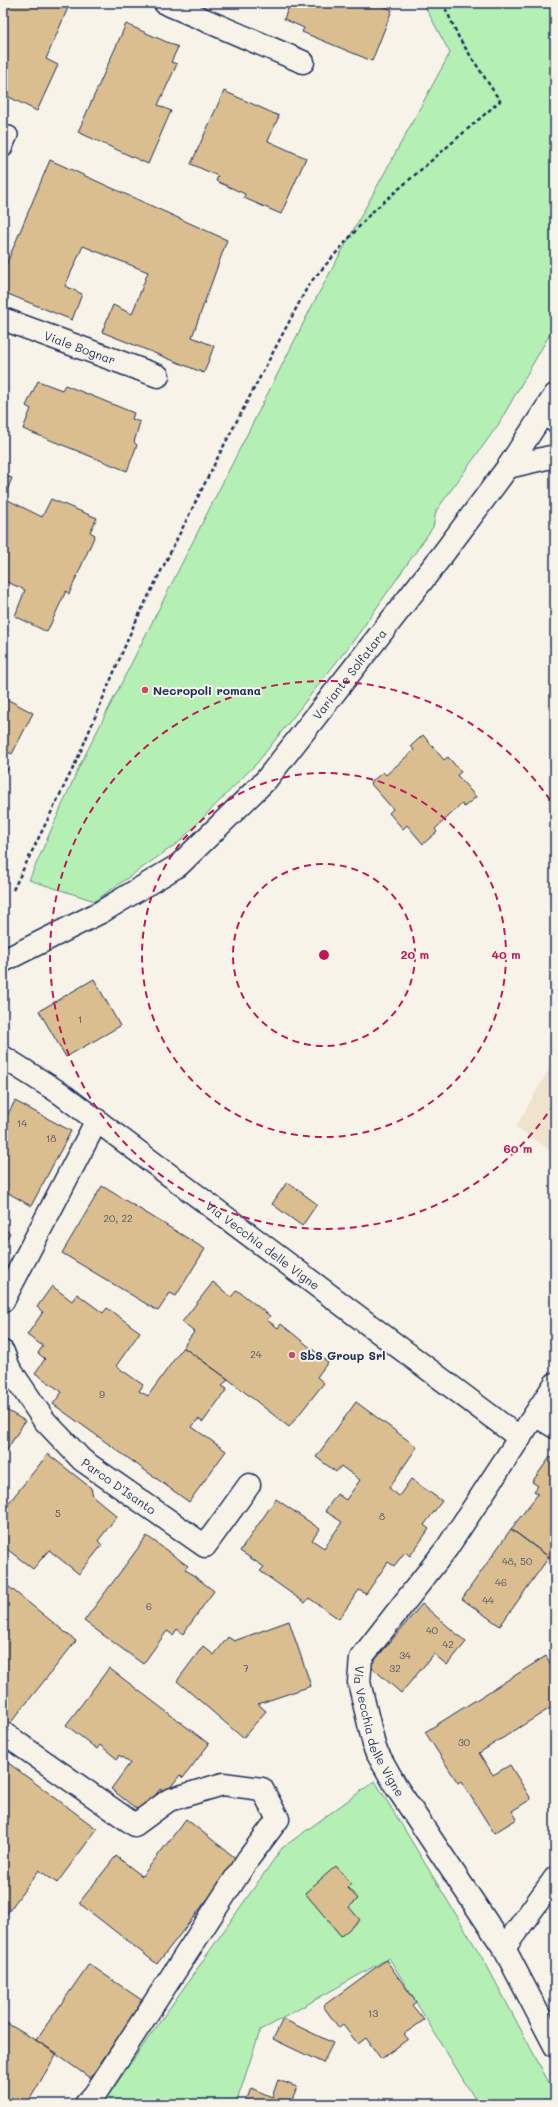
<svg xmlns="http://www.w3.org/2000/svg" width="558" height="2107" viewBox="0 0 558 2107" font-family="Mali,sans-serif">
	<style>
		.built { fill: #efe3cd }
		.green { fill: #b4efb4; stroke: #688f89 }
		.building { fill: #dbbe8f; stroke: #1b2f5e }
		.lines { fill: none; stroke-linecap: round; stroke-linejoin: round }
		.service-casing { stroke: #1b2f5e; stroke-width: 20 }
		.minor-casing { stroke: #1b2f5e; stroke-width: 25 }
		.primary-casing { stroke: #1b2f5e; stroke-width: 25 }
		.path { stroke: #1b2f5e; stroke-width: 2.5; stroke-dasharray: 4 3; stroke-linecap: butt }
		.service { stroke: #f7f3e8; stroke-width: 17 }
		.minor { stroke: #f7f3e8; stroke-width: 22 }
		.primary { stroke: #f7f3e8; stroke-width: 22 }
		.ring { fill: none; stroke: #c2185b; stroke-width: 2; stroke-dasharray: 7 5 }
		.poi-dot { fill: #d1495b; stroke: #f7f3e8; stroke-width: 1.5 }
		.labels { text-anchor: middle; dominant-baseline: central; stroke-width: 4; stroke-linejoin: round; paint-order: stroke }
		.number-label { font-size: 10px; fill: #4b536a }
		.street-label { font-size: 12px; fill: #1b2f5e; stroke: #f7f3e8 }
		.poi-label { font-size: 12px; font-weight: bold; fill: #1b2f5e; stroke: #f7f3e8; text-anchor: start }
		.centre { fill: #c2185b; stroke: #f7f3e8; stroke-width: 2 }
		.ring-label { font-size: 12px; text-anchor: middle; font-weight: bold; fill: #c2185b; stroke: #f7f3e8; stroke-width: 4; stroke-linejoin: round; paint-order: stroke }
	</style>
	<rect width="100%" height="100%" fill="#f7f3e8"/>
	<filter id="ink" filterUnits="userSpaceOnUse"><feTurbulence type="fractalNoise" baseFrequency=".025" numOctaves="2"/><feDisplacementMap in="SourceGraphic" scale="8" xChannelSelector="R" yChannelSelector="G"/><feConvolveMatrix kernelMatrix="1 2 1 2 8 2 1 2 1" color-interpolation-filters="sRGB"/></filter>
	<g filter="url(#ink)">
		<path class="built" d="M555,1058V1154L516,1127Z"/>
		<path class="green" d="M423,3H555V325L498,425L436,511L433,527L357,636L257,763L179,842L95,901L29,880L79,767L227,474L314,302L450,53Z
			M375,1781L486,1964L555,2094V2104H478L389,1958L260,2031L236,2104H102L282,1848Z"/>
		<path class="building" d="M3,3H70L46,59L58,65L37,111L3,94Z
			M290,3H376L392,10L372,61L302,32L304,28L284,19Z
			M126,24L178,47L171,62L177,64L158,105L171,111L148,164L78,132Z
			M224,91L279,116L268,141L306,158L281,214L244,198L245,194L216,181L218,176L191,164Z
			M50,160L227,240L192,337L214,346L204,373L102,332L113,305L132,314L148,272L83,246L65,286L82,294L72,320L3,292V264L6,265Z
			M38,381L62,390L65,385L134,413L132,419L140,422L134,442L137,445L127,471L23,429L31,409L26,406Z
			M3,475L12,478L4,498L42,517L51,499L97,518L90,532L95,535L69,594L66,591L47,632L15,616L25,590L3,580Z
			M3,697L33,713L12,754L3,750Z
			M423,735L444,760L448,757L461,772L457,775L476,797L464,807L462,804L435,829L437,832L423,844L407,825L403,829L389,813L393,809L370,783L383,772L386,775L414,750L411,746Z
			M3,767L8,769L3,779Z
			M94,979L120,1026L66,1057L39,1011Z
			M15,1101L71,1131L31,1206L3,1190V1123Z
			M287,1182L317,1204L302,1226L272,1204Z
			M102,1186L205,1249L176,1296L170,1293L158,1311L62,1253Z
			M3,1228L10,1233L3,1245Z
			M213,1282L231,1297L237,1290L270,1316L267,1320L278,1328L281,1324L328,1362L317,1377L324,1383L289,1427L228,1379L183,1347L194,1332L182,1322Z
			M52,1286L72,1301L77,1294L103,1313L107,1308L140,1332L116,1366L143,1385L139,1391L148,1396L183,1347L228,1379L222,1386L227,1389L203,1422L198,1419L192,1427L226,1451L189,1502L53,1404L62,1392L35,1373L45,1359L38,1353L43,1346L27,1335L43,1312L37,1307Z
			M356,1402L417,1447L389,1488L399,1496L411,1479L442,1501L424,1525L429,1529L410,1556L405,1552L394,1566L388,1562L366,1594L359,1590L339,1619L309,1598L305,1603L260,1571L264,1567L240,1551L276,1499L320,1529L312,1540L324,1548L342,1522L325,1511L337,1494L346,1500L360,1480L341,1466L336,1472L316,1457Z
			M3,1408L25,1421L3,1456Z
			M48,1454L91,1488L93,1496L117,1516L98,1541L102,1545L79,1574L49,1550L33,1569L3,1546V1510Z
			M550,1457L555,1461V1549L549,1557L511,1529L538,1494L534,1491L538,1486L532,1482Z
			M511,1529L549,1557L500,1626L462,1599Z
			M147,1536L188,1566L185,1569L214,1591L183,1634L177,1629L173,1635L167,1631L143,1664L84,1621Z
			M3,1582L76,1641L8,1726L3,1722Z
			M422,1604L466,1642L447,1665L434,1654L401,1693L370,1666Z
			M289,1621L311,1686L258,1704L266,1711L243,1738L177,1681L203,1646L214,1655L228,1637L234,1641Z
			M546,1656L552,1666L555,1664V1705L479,1753L493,1775L510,1765L531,1799L512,1811L517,1819L494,1833L461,1781L458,1783L425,1732Z
			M109,1668L209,1744L183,1778L180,1775L166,1793L160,1789L142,1813L111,1789L130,1763L119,1755L117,1759L100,1745L97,1749L66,1725Z
			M3,1759L97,1829L57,1883L39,1870L3,1919Z
			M186,1819L238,1860L157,1964L79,1903L116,1856L142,1876Z
			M336,1866L351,1883L347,1887L358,1899L349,1907L360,1920L341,1936L305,1893Z
			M386,1960L416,2002L412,2005L424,2020L404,2034L408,2039L381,2059L366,2038L358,2044L343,2025L339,2028L323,2006Z
			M89,1964L143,2001L90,2078L36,2040Z
			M283,2019L333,2043L323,2063L273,2039Z
			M3,2021L57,2053L27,2104H3Z
			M278,2080L297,2087L290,2104H245L251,2088L272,2097Z"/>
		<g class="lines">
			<g class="service-casing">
				<path id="service" d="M3,149L9,135"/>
			</g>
			<g class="minor-casing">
				<g id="minor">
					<path d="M165,3L303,62"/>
					<path id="s1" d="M3,319L158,376"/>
					<path d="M544,414L555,421"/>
					<path d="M508,467L555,456"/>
					<path id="s2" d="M3,1057L60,1093L520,1438"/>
					<path d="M3,1301L97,1120"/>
					<path id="s3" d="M3,1352L9,1368L44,1420L82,1460L205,1546L249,1485"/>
					<path id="s4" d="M555,1384L447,1548L361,1658L359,1682L375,1749L397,1788L504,1948L555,2046"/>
					<path d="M535,1415L555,1427"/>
					<path d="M3,1733L135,1825L169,1800L223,1784L262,1789L278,1819L248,1859L95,2094L86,2104"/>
					<path d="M504,1948L555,1878"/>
				</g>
			</g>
			<g class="primary-casing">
				<g id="primary">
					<path id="s5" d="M3,961L101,912L179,865L266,780L440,558L508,467L555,395"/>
				</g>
			</g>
			<path class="path" d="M13,890L77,760L133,627L220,453L309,284L371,213L500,101L459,38L443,3"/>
			<use href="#service" class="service"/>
			<use href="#minor" class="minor"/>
			<use href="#primary" class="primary"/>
		</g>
	</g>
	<g class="ring">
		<circle cx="324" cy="955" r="91"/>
		<circle cx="324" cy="955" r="182"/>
		<path d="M554 1104A274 274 0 1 1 554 806"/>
	</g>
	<g class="poi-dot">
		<circle cx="145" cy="690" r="4"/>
		<circle cx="292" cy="1355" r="4"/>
	</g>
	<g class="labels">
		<g class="number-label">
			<text x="80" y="1019">1</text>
			<text x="22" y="1123">14</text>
			<text x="51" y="1138">18</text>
			<text x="118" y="1218">20, 22</text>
			<text x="256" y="1354">24</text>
			<text x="102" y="1394">9</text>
			<text x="58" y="1513">5</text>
			<text x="382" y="1516">8</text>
			<text x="517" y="1561">48, 50</text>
			<text x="501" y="1582">46</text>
			<text x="488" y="1600">44</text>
			<text x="149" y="1606">6</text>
			<text x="432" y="1630">40</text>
			<text x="448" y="1644">42</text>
			<text x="405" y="1655">34</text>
			<text x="246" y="1668">7</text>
			<text x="395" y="1668">32</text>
			<text x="464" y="1742">30</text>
			<text x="373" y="2013">13</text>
		</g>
		<g class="street-label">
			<text stroke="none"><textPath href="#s1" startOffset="82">Viale Bognar</textPath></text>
			<text stroke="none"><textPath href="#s5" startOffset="457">Variante Solfatara</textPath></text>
			<text stroke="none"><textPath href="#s2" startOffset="321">Via Vecchia delle Vigne</textPath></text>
			<text stroke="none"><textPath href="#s3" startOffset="180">Parco D'Isanto</textPath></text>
			<text stroke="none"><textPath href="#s4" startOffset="413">Via Vecchia delle Vigne</textPath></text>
		</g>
		<g class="poi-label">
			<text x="153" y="690">Necropoli romana</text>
			<text x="300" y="1355">SbS Group Srl</text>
		</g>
	</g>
	<circle cx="324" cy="955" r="6" class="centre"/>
	<g class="ring-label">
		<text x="415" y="959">20 m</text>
		<text x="506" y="959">40 m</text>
		<text x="518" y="1153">60 m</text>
	</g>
	<rect width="558" height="2107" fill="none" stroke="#f7f3e8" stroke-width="16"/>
	<rect x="8" y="8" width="542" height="2091" fill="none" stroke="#1b2f5e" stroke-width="1.5" filter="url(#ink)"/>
</svg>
